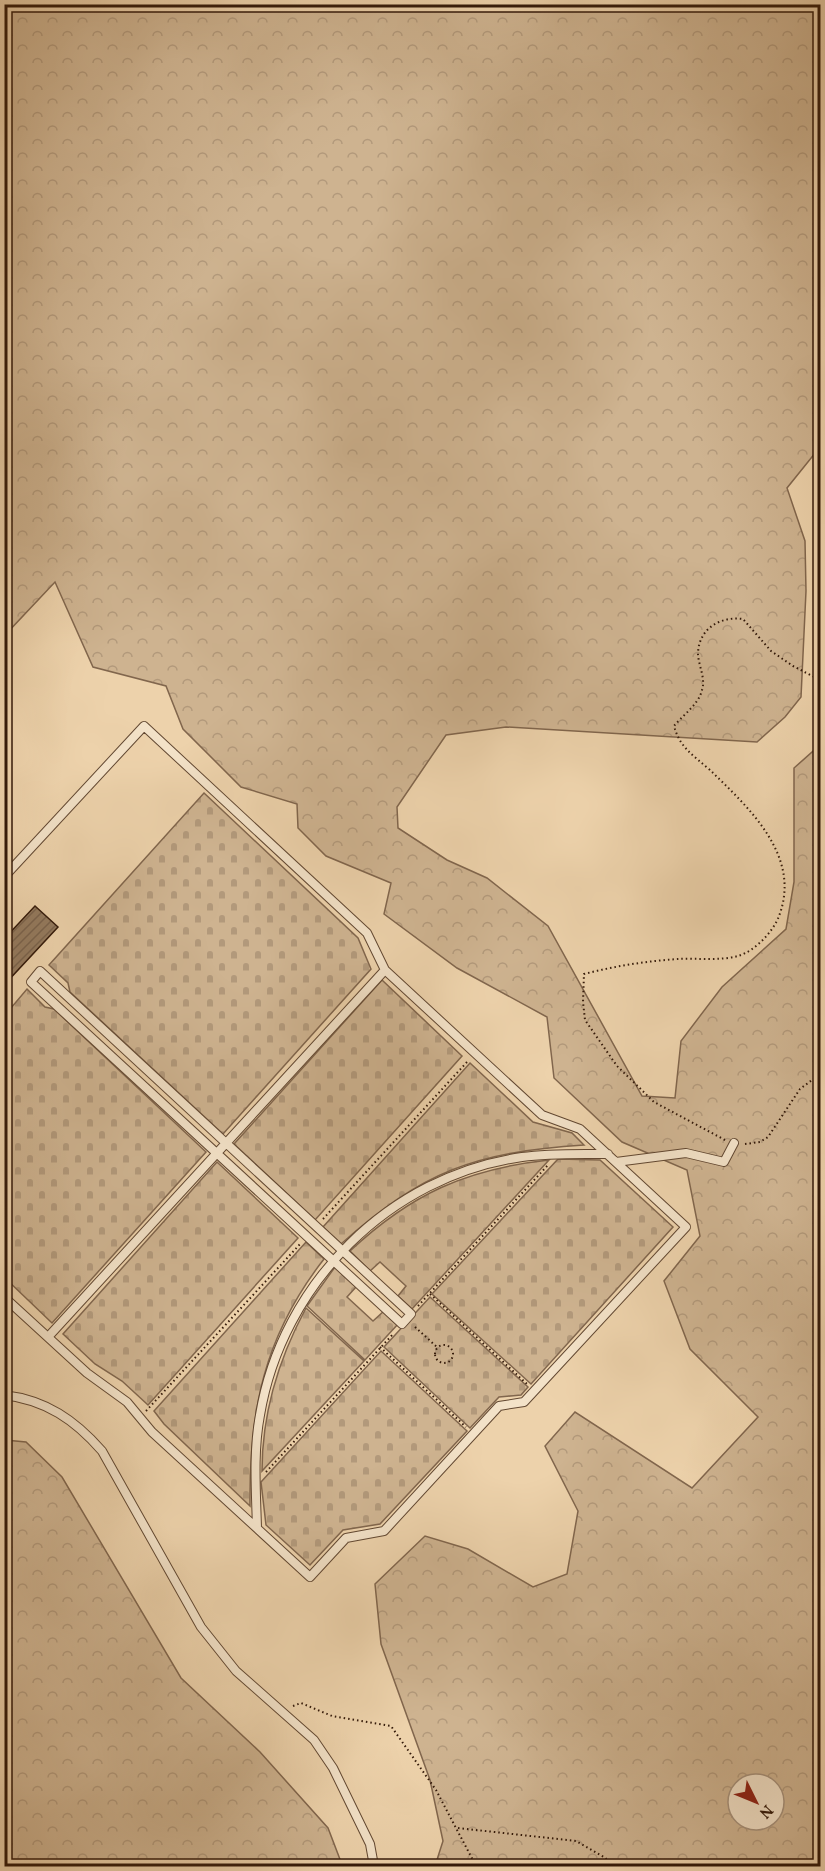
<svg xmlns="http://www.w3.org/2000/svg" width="825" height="1871" viewBox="0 0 825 1871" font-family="Vollkorn,serif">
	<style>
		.forest { fill: url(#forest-crowns); stroke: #81664d; stroke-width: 1.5; fill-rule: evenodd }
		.cemetery { fill: url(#cemetery-stones); stroke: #81664d; stroke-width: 1.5 }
		.building { fill: url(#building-hatch); stroke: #341a0a; stroke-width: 1.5 }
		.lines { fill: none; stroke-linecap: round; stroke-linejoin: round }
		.service-casing { stroke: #624832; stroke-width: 10 }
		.path { stroke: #341a0a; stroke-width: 2; stroke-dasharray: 1.5 3; stroke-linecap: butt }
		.service { stroke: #f3e2c8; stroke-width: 8 }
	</style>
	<defs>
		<pattern id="forest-crowns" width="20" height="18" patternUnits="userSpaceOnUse" patternTransform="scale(1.5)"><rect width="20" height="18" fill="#ceb390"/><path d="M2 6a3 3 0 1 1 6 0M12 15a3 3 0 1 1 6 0" fill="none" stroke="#b2997b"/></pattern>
		<pattern id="cemetery-stones" width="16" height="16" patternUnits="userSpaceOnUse" patternTransform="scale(1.5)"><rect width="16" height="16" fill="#ceb390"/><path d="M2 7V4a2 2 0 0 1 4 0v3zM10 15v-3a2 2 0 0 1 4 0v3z" fill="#b2997b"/></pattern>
		<pattern id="building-hatch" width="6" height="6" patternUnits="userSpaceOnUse" patternTransform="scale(1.5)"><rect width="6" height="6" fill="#947a5e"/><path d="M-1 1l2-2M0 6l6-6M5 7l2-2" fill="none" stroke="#7a634c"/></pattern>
	</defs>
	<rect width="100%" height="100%" fill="#edd2ab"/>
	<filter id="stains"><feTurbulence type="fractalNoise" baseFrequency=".00333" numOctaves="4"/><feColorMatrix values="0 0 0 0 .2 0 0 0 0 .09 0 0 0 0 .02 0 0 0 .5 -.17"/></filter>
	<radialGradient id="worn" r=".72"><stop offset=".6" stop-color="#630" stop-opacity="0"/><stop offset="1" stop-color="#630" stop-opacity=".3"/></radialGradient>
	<path class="forest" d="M5,5H820V447L787,488L805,541L806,591L801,697L785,717L757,742L506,727L446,735L397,807L398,828L447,860L487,878L548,926L642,1096L675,1098L681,1041L722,987L786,929L794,882V768L820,745V1866H435L443,1841L430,1780L381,1644L375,1584L425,1536L468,1549L533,1587L567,1574L578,1511L545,1446L575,1412L692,1488L758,1417L690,1349L664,1281L700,1236L687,1170L622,1142L554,1078L547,1017L457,968L384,914L391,883L326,856L298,828L297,804L241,787L183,729L166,686L93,667L55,582L5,635ZM738,1784H774V1820H738Z
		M5,650L10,798L5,804H4Z
		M5,1440L26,1442L62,1477L181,1678L260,1752L328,1828L341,1862L339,1866H5Z"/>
	<path class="cemetery" d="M204,793L358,938L371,969L223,1134L70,992L68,983L49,965Z
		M382,980L462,1056L315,1220L234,1144Z
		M27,989L45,1007L54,1009L206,1152L52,1323L5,1278V1015Z
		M470,1063L533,1122L572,1133L584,1145C475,1152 423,1171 341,1244L323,1227Z
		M558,1159L600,1160L673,1227L531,1384L432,1294Z
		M549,1160L412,1309L398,1296L406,1286L380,1262L370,1271L350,1251C411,1194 466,1169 549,1160Z
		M217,1162L298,1238L148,1405L122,1381L95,1364L63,1334Z
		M306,1242L324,1259C264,1336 249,1410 250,1506L164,1424L154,1411Z
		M335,1267L356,1287L347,1297L373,1321L384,1311L398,1324L365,1360L307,1306Z
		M430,1297L528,1387L521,1395L499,1397L470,1428L384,1347Z
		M306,1308L364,1361L262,1471C262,1412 278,1360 306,1308Z
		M381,1351L467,1431L380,1524L343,1530L310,1565L266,1525L261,1482Z"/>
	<path class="building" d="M35,906L58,927L4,985V939Z"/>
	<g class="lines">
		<g class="service-casing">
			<path id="service" d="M4,877L144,726L367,933L385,970L542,1115L580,1129L686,1227L524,1402L499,1406L384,1531L346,1538L310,1577L152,1432L127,1402L87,1373L4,1297
				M40,971L411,1314L402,1324L31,982Z
				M616,1162L686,1153L724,1162L734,1143
				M48,1337L385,970
				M4,1395C46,1400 75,1420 102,1451L201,1627L236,1671L314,1740L333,1768L370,1844L374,1866
				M257,1528C256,1491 253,1452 260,1415C282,1284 389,1176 522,1157C550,1153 579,1154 608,1154"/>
		</g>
		<path class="path" d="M725,1140L654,1102L617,1066L585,1020L583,1002L584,974C615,966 647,961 678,959C697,958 720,961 738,956C755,951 773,932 779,916C802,856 749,808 710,770C693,755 680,748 674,726C683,715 699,704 702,690C706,678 698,665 698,653C699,628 721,616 743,619L771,651L793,666L820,680
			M745,1144L760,1142L768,1137L800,1089L820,1074
			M323,1219L467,1062
			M430,1294L527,1384
			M418,1306L548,1165
			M415,1327L437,1347
			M435 1354a9 9 0 1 1 18 0a9 9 0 1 1-18 0Z
			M380,1347L466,1427
			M146,1411L301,1243
			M266,1472L394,1333
			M293,1706L301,1703L332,1716L391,1726L436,1790L476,1866
			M458,1828L576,1841L604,1857L614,1866"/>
		<use href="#service" class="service"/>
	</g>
	<rect width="825" height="1871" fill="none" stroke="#edd2ab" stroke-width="24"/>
	<rect x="6" y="6" width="813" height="1859" fill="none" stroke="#341a0a" stroke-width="3"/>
	<rect x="12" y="12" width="801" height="1847" fill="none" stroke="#341a0a" stroke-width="1.5"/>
	<g transform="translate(756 1802) rotate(133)"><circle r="28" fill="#f3e2c8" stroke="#a7927c" stroke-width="1.5"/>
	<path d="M0-4.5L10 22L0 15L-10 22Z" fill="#8f2418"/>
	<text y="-9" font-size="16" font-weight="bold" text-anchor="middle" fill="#341a0a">N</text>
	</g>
	<rect width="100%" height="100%" filter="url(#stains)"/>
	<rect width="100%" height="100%" fill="url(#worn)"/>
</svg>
